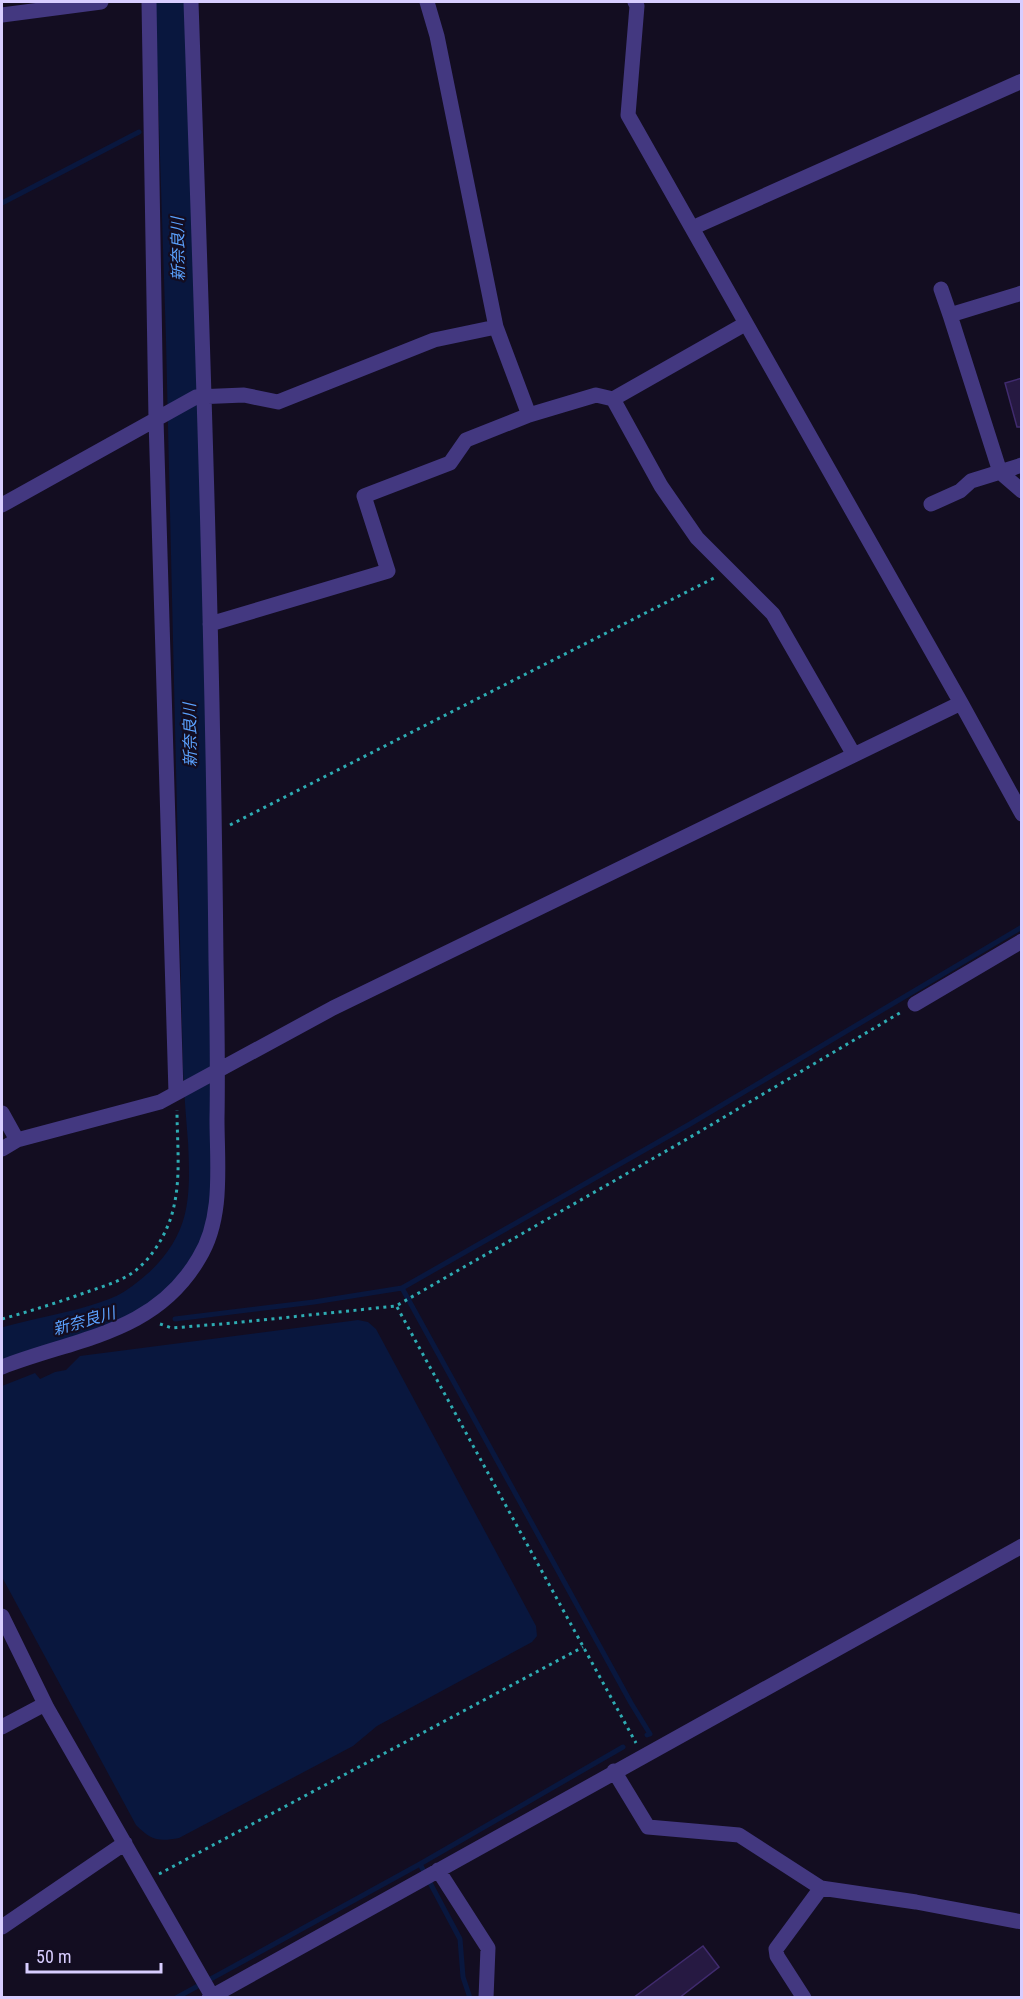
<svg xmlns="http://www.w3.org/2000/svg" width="1023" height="1999" viewBox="0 0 1023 1999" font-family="'Roboto Condensed','Noto Sans JP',sans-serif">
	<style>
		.water { fill: #09173e }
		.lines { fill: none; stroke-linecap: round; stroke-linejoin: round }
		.stream { stroke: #09173e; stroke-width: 5 }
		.river { stroke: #09173e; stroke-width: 32 }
		.building { fill: #261942; stroke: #402b6e; stroke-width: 1.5 }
		.path { stroke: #2eacb3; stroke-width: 3; stroke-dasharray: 3 4.5; stroke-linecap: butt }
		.minor { stroke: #433880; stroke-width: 15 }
		.labels { text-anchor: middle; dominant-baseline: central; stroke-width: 4.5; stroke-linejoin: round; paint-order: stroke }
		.water-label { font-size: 16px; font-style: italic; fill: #5ba2ff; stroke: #130d21 }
	</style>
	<rect width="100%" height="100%" fill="#130d21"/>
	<path class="water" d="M358,1320L368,1322L376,1329L536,1626L537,1636L532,1642L377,1726L353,1746L179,1838C158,1842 151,1840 136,1825L2,1577V1386L35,1373L40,1379L55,1372L66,1370L80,1356Z"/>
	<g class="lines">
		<path class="stream" d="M2,203L139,132
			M402,1288L631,1703L650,1734L647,1735
			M175,1319L314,1302L402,1288L690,1124L1022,927
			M420,1864L460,1939L463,1977L470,1998
			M176,1998L420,1864L623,1747"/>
		<path class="river" d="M2,1344C42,1332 86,1327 124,1310C138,1303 150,1293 161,1283C206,1240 207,1199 204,1141C202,1117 200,1092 199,1068L182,340L171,2"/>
	</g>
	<path class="building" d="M1022,378V427H1017L1005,383Z
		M703,1946L719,1967L679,1998H633Z"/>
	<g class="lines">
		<path class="path" d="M230,825L716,577
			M397,1307L636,1743
			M2,1319C30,1311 57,1303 84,1293C101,1287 120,1282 135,1271C154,1256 169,1230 174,1206C181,1175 177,1142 177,1110
			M160,1324L172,1328L233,1323L396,1306L694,1135L903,1011
			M159,1874L583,1647"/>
		<path class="minor" d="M149,2L156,419L176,1093
			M427,2L437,36L496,327L529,415L596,395L613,399L745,324
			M635,2L637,6L628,115L961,703L1022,814
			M2,15L101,2
			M692,228L1022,81
			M941,289L950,315
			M1022,293L950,315L1000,472L1022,465
			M613,399L661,486L697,538L773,614L854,755
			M931,504L960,491L971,481L1000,472L1022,491
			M2,505L196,397L244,395L278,402L434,340L496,327
			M210,624L388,571L364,496L450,463L466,440L529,415
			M915,1004L1022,941
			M2,1113L17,1140
			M2,1149L17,1140L160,1102L333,1008L961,703
			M2,1367C76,1338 155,1334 199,1258C224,1218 217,1164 217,1119C218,1066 217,1014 216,961C213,641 202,321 191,2
			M2,1616L47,1708L212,1996
			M2,1727L45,1704
			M614,1771L648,1827L739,1835L821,1888L916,1902L1022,1922
			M438,1870L488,1948L486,1998
			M2,1927L125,1843
			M209,1998L1022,1546
			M804,1998L777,1956L776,1949L821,1888"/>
	</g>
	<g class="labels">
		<g class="water-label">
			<text transform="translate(178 249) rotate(-91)">新奈良川</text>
			<text transform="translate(190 735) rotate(-91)">新奈良川</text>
			<text transform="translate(84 1321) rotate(-16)">新奈良川</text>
		</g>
	</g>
	<rect width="1023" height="1999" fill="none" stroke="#d8cdff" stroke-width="6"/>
	<path d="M27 1963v9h134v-9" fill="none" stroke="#d8cdff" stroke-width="3"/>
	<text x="36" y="1963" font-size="18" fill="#d8cdff" stroke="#130d21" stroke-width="4.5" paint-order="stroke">50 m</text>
</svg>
